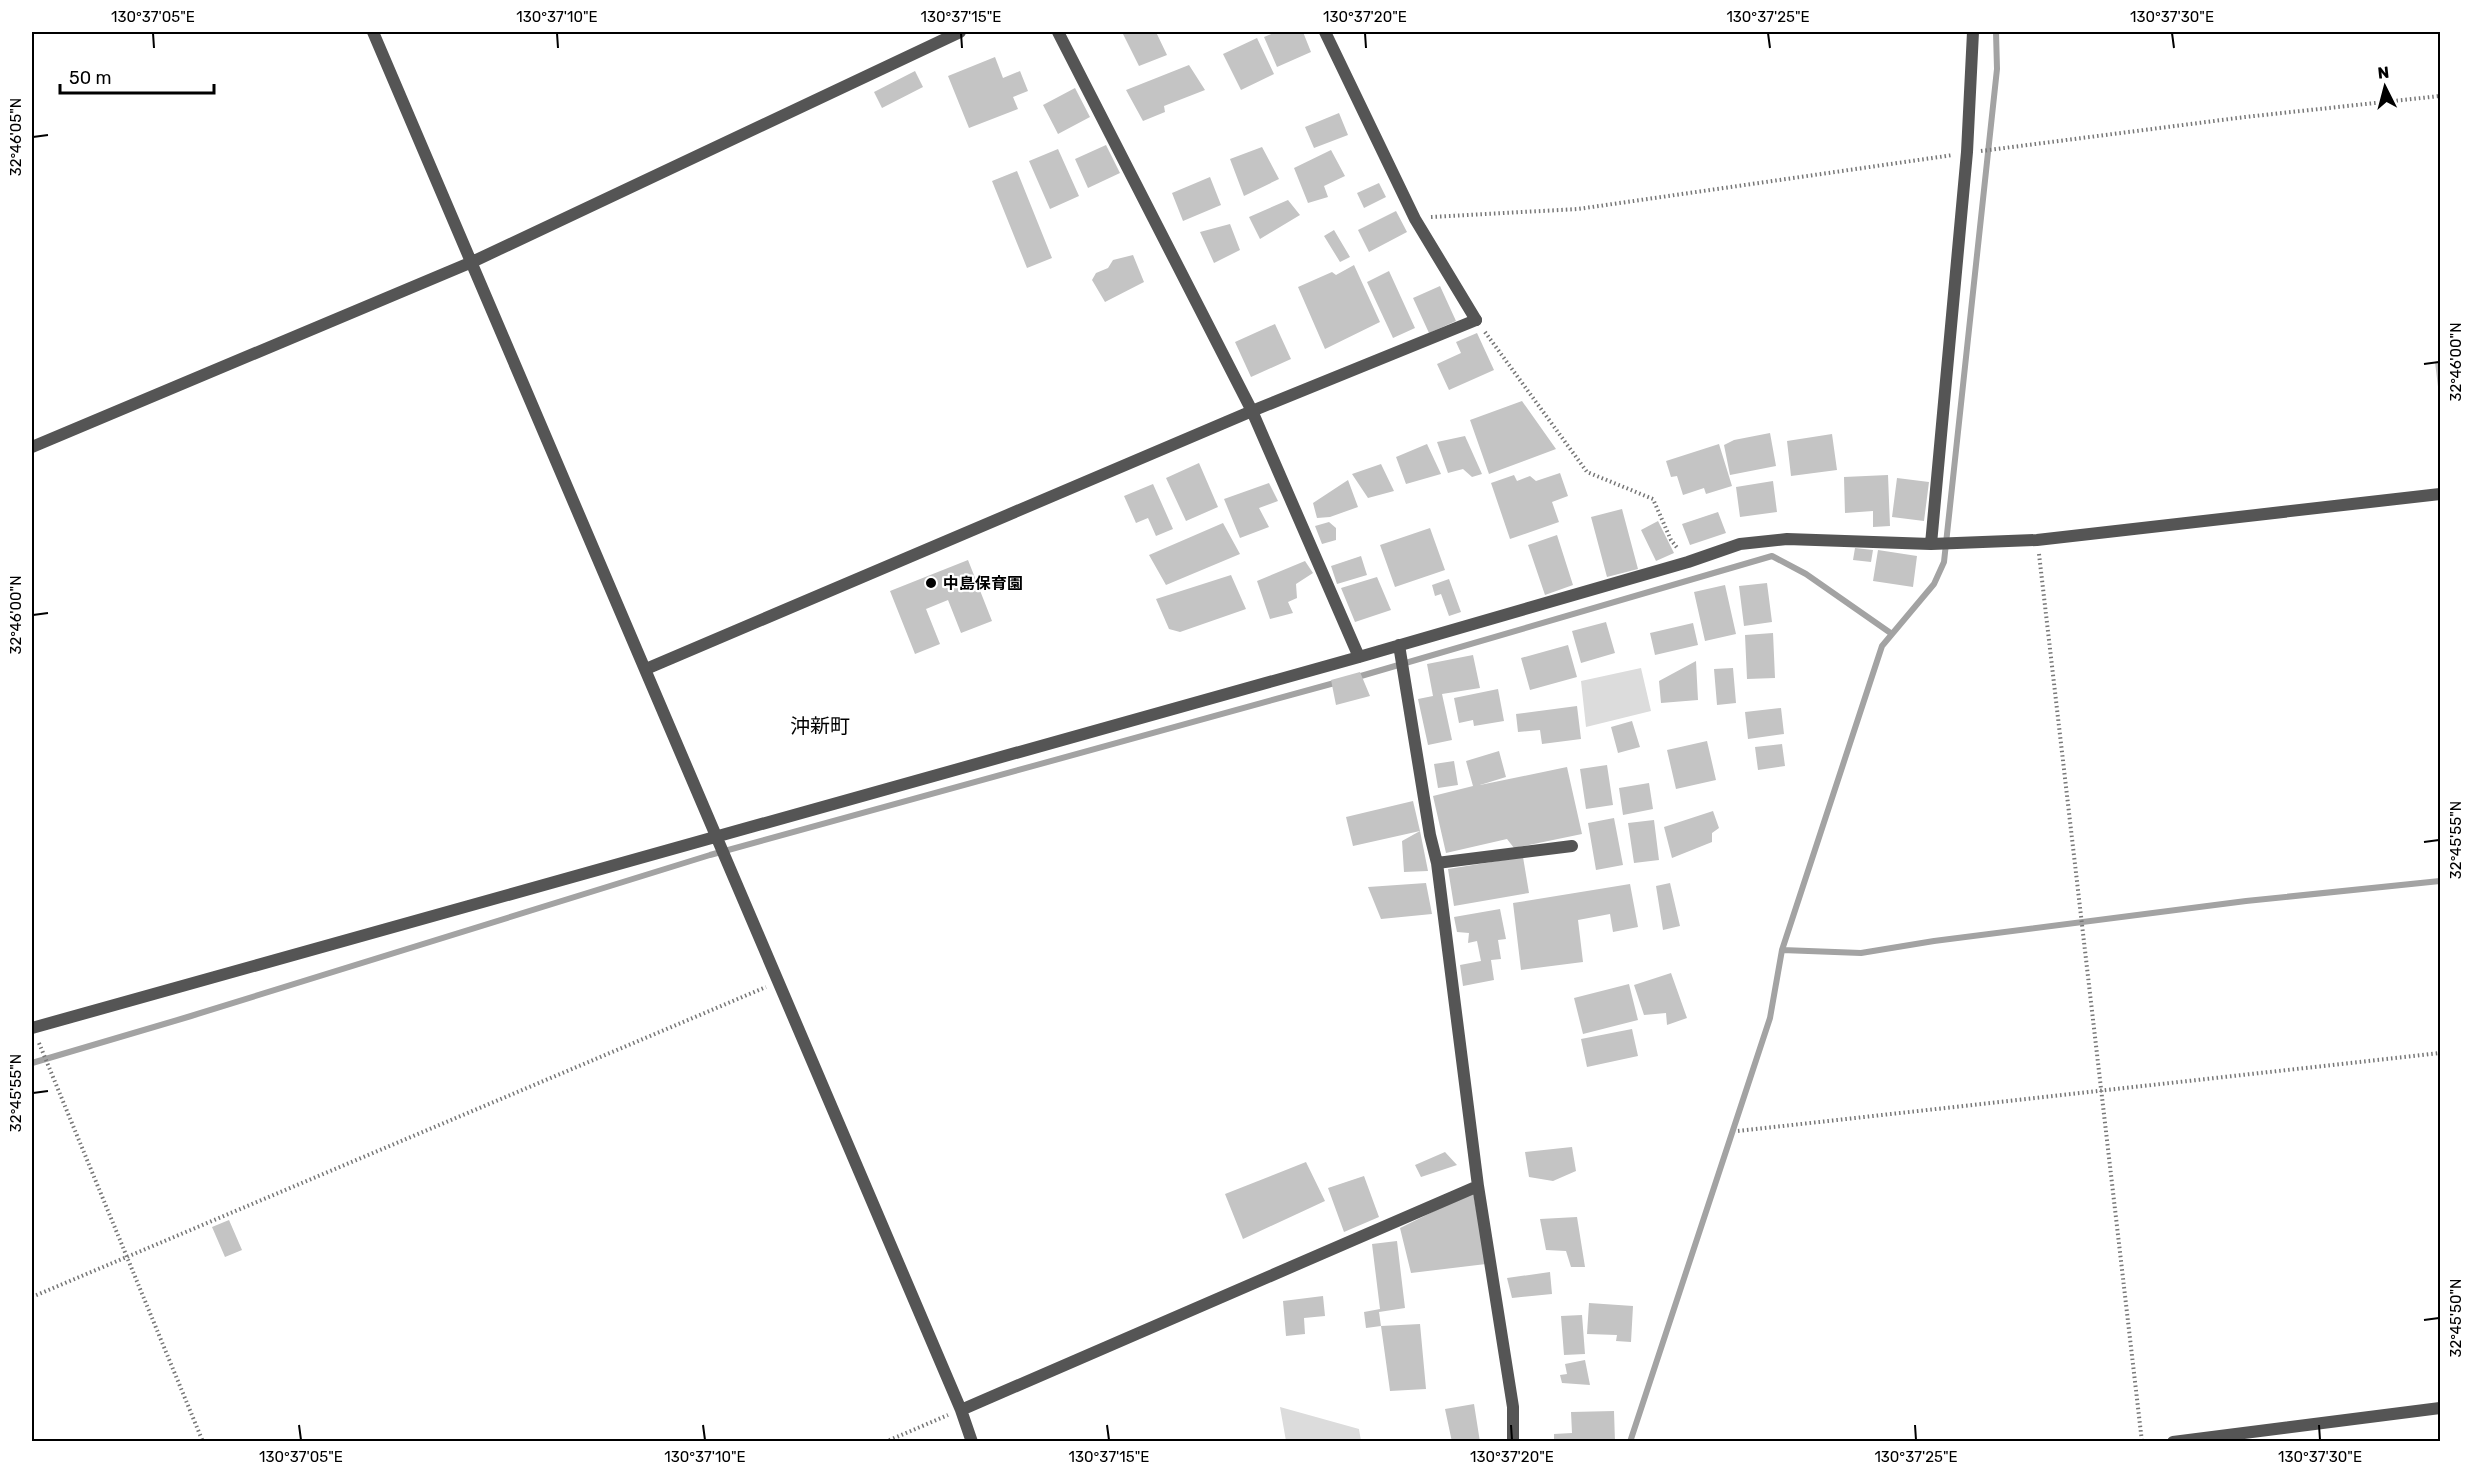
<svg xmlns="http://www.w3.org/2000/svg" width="2472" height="1473" viewBox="0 0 2472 1473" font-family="Rubik,'Noto Sans JP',sans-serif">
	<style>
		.green { fill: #dcdcdc }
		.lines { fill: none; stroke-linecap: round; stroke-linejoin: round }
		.stream { stroke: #a3a3a3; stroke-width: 6 }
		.building { fill: #c4c4c4 }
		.path { stroke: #777; stroke-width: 4; stroke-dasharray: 1.5 3; stroke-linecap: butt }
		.service { stroke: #555; stroke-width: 12 }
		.minor { stroke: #555; stroke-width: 12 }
		.ticks { fill: none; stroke: #000; stroke-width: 2 }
		.poi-dot { fill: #000; stroke: #fff; stroke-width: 2 }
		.labels { text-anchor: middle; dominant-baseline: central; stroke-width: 4.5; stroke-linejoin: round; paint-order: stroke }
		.poi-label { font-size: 16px; font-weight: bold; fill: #000; stroke: #fff; text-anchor: start }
		.quarter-label { font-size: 20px; fill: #000; stroke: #fff }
		.neatline { fill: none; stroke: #000; stroke-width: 2 }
		.ticks-label { font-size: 15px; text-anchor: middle; fill: #000 }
	</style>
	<rect width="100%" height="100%" fill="#fff"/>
	<path class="green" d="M1641,668L1651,711L1586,727L1581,681Z
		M1280,1407L1359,1429L1361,1441H1286Z"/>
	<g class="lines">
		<path class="stream" d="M1354,678L1772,556L1806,574L1892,634
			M1782,950L1861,953L1934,941L2246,901L2440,881
			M32,1063L191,1016L710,855L1338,682
			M1630,1442L1770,1018L1782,950L1882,646L1934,584L1944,562L1997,69L1996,32"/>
	</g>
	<path class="building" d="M1122,32H1156L1167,55L1139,66Z
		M1276,32H1303L1311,52L1277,67L1264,37Z
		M1257,38L1274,74L1241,90L1223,54Z
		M995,57L1003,78L1020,71L1028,91L1013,97L1018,109L969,128L948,76Z
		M1189,65L1205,90L1164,106L1165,112L1143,121L1126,90Z
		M915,71L923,87L882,108L874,92Z
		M1075,88L1090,117L1058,134L1043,105Z
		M1339,113L1348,135L1314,148L1305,127Z
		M1106,145L1120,173L1088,188L1075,159Z
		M1262,147L1279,179L1244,196L1230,159Z
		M1058,149L1079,196L1050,209L1029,161Z
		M1331,150L1345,176L1324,186L1328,197L1308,203L1294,168Z
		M1017,171L1052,258L1027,268L992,181Z
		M1210,177L1221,205L1183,221L1172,193Z
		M1379,183L1386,197L1364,208L1357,193Z
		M1288,200L1300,215L1260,239L1249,217Z
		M1396,211L1407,232L1369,252L1358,230Z
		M1230,224L1240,250L1214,263L1200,232Z
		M1334,230L1350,257L1340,262L1324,236Z
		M1133,255L1144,282L1105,302L1092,280L1096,273L1108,268L1113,260Z
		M1354,265L1380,322L1325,349L1298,287L1332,272L1336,275Z
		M1389,271L1415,328L1393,338L1367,282Z
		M1440,286L1456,321L1429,333L1413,298Z
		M1275,324L1291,359L1251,377L1235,342Z
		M1477,333L1494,370L1449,390L1437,364L1461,353L1456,342Z
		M2440,361V395H2439L2435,362Z
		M1522,401L1556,449L1489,474L1470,420Z
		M1770,433L1776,466L1730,475L1724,445L1734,440Z
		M1832,434L1837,470L1791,476L1787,441Z
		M1465,436L1482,474L1472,477L1463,469L1448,473L1437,442Z
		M1427,444L1441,474L1406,484L1396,457Z
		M1719,444L1732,486L1706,494L1704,488L1683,495L1677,476L1671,477L1666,461Z
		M1199,463L1218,507L1186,521L1166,478Z
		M1381,464L1394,491L1368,498L1352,474Z
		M1560,473L1568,496L1552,502L1559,522L1510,539L1491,483L1514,475L1517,481L1530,476L1536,481Z
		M1888,475L1890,526L1873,527V511L1845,513L1844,477Z
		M1897,478L1929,482L1924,521L1892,517Z
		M1348,480L1358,507L1330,517L1317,518L1313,503Z
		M1773,481L1777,512L1740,517L1736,487Z
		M1269,483L1278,501L1259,508L1269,527L1240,538L1224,499Z
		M1153,484L1173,529L1156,536L1148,518L1136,523L1124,496Z
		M1622,509L1638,569L1607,577L1591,517Z
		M1718,512L1726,533L1690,545L1682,524Z
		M1658,521L1674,553L1656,561L1641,530Z
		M1329,522L1336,528V540L1322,544L1315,526Z
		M1223,523L1240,554L1166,585L1149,555Z
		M1430,528L1445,570L1395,587L1380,545Z
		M1557,535L1573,585L1545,595L1528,545Z
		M1855,548L1873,550L1871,562L1853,560Z
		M1878,550L1917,556L1913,587L1873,581Z
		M1361,556L1367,575L1337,584L1331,566Z
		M968,560L992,621L961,633L948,600L926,609L940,644L915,654L890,591Z
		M1305,561L1313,573L1296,584L1297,598L1288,602L1293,613L1270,619L1257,581Z
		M1231,575L1246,609L1180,632L1169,629L1156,599Z
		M1377,577L1391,610L1355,622L1341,588Z
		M1449,579L1461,612L1449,616L1441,594L1435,596L1432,585Z
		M1767,583L1772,622L1744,626L1739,586Z
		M1725,585L1736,634L1705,641L1694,592Z
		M1606,622L1615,653L1581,663L1572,631Z
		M1693,623L1698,645L1655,655L1650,633Z
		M1773,633L1775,678L1747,679L1745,635Z
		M1568,645L1577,677L1530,690L1521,658Z
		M1473,655L1480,688L1442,694L1452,740L1428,745L1418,699L1433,696L1427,664Z
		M1696,661L1698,700L1661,703L1659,681Z
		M1733,668L1736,703L1717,705L1714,669Z
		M1360,672L1370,696L1336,705L1331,680Z
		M1498,689L1504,721L1474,726L1473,720L1459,723L1454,698Z
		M1577,706L1581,739L1542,744L1540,730L1518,732L1516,714Z
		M1781,708L1784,734L1748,739L1745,712Z
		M1632,721L1640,747L1618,753L1611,727Z
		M1707,741L1716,780L1676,789L1667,750Z
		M1782,744L1785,766L1758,770L1755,747Z
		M1499,751L1506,777L1480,785L1567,767L1582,834L1514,848L1507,839L1446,853L1433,796L1473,786L1466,761Z
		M1454,761L1458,785L1438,788L1434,764Z
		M1607,765L1613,805L1586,809L1580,769Z
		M1649,783L1653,809L1623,815L1619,788Z
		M1413,801L1420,831L1428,871L1404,872L1402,841L1420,831L1353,846L1346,817Z
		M1713,811L1719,828L1712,833V842L1672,858L1664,827Z
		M1614,818L1623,865L1596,870L1588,823Z
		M1654,820L1659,860L1634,863L1628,823Z
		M1523,857L1529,893L1454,906L1448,869Z
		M1426,883L1432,914L1381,919L1368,887Z
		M1670,883L1680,926L1663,930L1656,886Z
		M1630,884L1638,927L1613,932L1610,914L1578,920L1583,962L1521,970L1513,903Z
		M1500,909L1506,939L1498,940L1501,959L1491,960L1494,980L1463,986L1460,965L1481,961L1477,941L1468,943L1469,933L1457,932L1454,917Z
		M1671,973L1687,1018L1667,1025L1666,1013L1644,1015L1634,985Z
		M1629,984L1638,1020L1583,1034L1574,998Z
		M1632,1029L1638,1056L1587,1067L1581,1039Z
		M1572,1147L1576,1171L1553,1181L1529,1177L1525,1152Z
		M1445,1152L1457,1165L1421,1177L1415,1165Z
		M1306,1162L1325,1201L1243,1239L1225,1194Z
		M1364,1176L1379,1217L1344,1232L1328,1188Z
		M1473,1192L1486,1264L1411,1273L1400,1228Z
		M1577,1217L1585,1267H1571L1566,1251L1546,1250L1540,1219Z
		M229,1220L242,1250L225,1257L212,1227Z
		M1397,1241L1405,1308L1379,1312L1381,1326L1420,1324L1426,1389L1390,1391L1381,1326L1366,1328L1364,1312L1380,1309L1372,1244Z
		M1550,1272L1552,1294L1512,1298L1507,1278Z
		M1323,1296L1325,1316L1304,1318L1305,1334L1286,1336L1283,1301Z
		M1589,1303L1633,1306L1631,1342L1616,1341L1617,1335L1587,1334Z
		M1582,1315L1585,1354L1564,1355L1561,1316Z
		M1585,1360L1590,1385L1562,1383L1560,1375L1567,1374L1565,1364Z
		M1474,1404L1480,1442H1452L1445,1409Z
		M1614,1411L1615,1442H1554V1434L1572,1433L1571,1412Z"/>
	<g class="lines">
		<path class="path" d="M1981,151L2245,117L2440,96
			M1431,217L1578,209L1953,155
			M1485,332L1587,472L1653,499L1671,540L1678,549
			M2039,554L2142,1442
			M39,1043L203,1442
			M1738,1131L2440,1053
			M32,1297L766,987
			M885,1442L948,1415"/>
		<path class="service" d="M646,669L1252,411L1476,320"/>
		<path class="minor" d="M373,32L961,1410L972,1442
			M1058,32L1252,411L1359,657
			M1325,32L1415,219L1476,320
			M32,447L472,262L960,32
			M1931,544L1967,152L1973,32
			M1399,645L1430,835L1437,863L1478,1186L1513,1407V1442
			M1437,863L1572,846
			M32,1028L1359,657L1688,562L1740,544L1787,539L1931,544L2037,540L2440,494
			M961,1410L1478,1186
			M2173,1442L2440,1408"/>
	</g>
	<path class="ticks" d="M153,33L154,48M557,33L558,48M961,33L962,48M1365,33L1366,48M1768,33L1770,48M2172,33L2174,48M33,137L48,135M2424,364L2439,362M33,615L48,613M2424,842L2439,840M33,1093L48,1091M2424,1320L2439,1318M299,1425L301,1440M703,1425L705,1440M1107,1425L1109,1440M1511,1425L1512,1440M1915,1425L1916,1440M2319,1425L2320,1440"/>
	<circle class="poi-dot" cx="931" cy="583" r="6"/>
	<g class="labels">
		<g class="poi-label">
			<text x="943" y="583">中島保育園</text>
		</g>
		<g class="quarter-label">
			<text x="820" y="726">沖新町</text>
		</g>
	</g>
	<rect width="2472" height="1473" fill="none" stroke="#ffffff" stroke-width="66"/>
	<g transform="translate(2385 87) rotate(354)" stroke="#ffffff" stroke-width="4.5" paint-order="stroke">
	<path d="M0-4.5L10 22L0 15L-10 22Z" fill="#000000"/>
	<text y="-9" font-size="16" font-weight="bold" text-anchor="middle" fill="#000000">N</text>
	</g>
	<path d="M60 84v9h154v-9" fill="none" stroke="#000000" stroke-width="3"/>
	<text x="69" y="84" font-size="18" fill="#000000" stroke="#ffffff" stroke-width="4.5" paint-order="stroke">50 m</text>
	<rect x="33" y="33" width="2406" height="1407" class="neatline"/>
	<g class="ticks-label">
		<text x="153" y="22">130°37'05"E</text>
		<text x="557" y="22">130°37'10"E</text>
		<text x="961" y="22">130°37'15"E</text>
		<text x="1365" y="22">130°37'20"E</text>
		<text x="1768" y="22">130°37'25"E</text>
		<text x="2172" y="22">130°37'30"E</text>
		<text transform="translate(16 137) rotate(-90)" y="5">32°46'05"N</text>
		<text transform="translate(2456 362) rotate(-90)" y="5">32°46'00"N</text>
		<text transform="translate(16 615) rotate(-90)" y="5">32°46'00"N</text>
		<text transform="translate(2456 840) rotate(-90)" y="5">32°45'55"N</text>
		<text transform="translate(16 1093) rotate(-90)" y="5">32°45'55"N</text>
		<text transform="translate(2456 1318) rotate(-90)" y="5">32°45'50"N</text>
		<text x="301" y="1462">130°37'05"E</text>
		<text x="705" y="1462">130°37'10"E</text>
		<text x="1109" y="1462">130°37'15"E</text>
		<text x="1512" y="1462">130°37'20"E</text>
		<text x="1916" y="1462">130°37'25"E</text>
		<text x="2320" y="1462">130°37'30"E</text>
	</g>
</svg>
